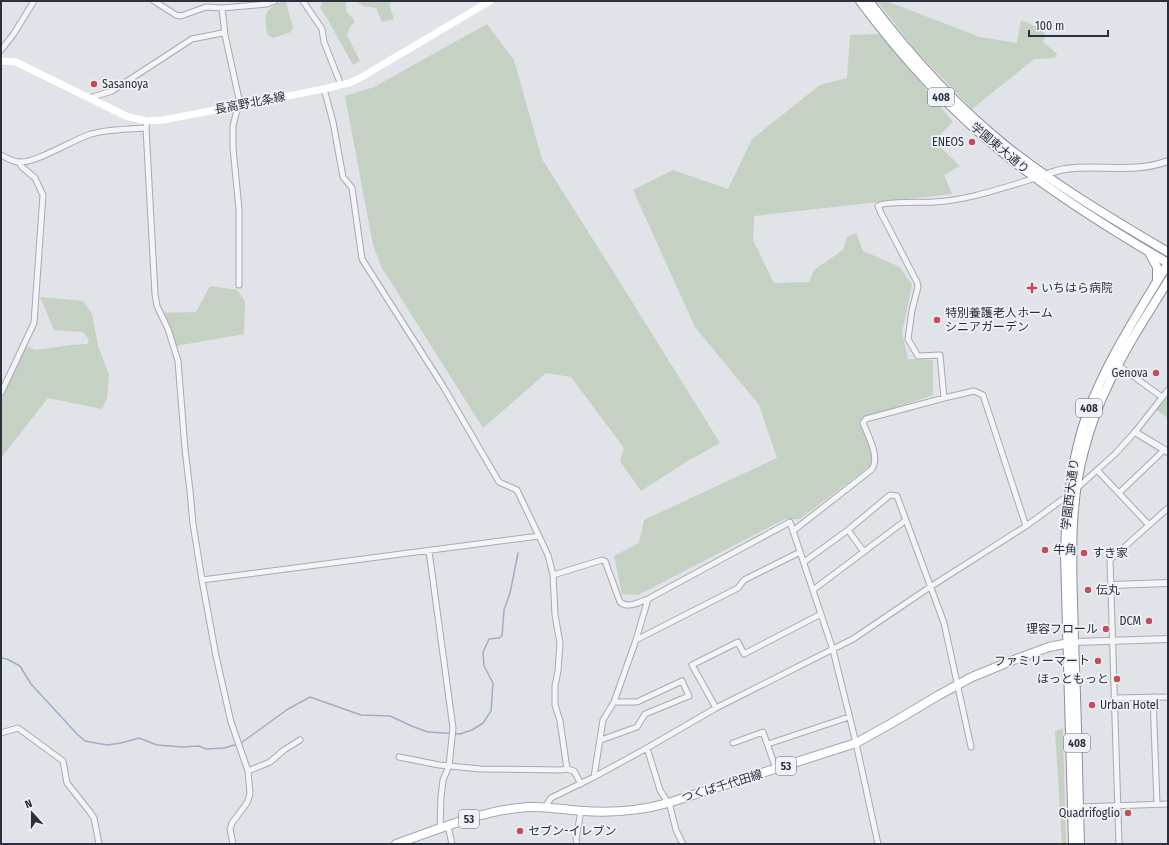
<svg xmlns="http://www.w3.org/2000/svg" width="1169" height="845" viewBox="0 0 1169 845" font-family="'Fira Sans Condensed','Noto Sans JP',sans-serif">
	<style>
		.green { fill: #c5d1c2 }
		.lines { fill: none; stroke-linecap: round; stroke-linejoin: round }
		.stream { stroke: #9dafc6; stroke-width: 1.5 }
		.minor-casing { stroke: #a6aab2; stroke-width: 7 }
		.tertiary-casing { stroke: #a6aab2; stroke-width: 8 }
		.primary-casing { stroke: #a0a7b3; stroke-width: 10 }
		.trunk-casing { stroke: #88909e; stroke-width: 10 }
		.minor { stroke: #f2f4f7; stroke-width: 5 }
		.tertiary { stroke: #f2f4f7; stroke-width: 6 }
		.secondary { stroke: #fff; stroke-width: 7 }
		.primary { stroke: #fff; stroke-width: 8 }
		.trunk { stroke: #fff; stroke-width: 8 }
		.poi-dot { fill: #c54d5b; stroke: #eff2f6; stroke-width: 1.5 }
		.labels { text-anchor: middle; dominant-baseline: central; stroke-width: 3.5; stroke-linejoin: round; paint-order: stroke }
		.shield { fill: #eff2f6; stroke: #656a75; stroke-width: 1 }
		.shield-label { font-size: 11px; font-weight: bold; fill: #2a303e }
		.poi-label { font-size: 12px; fill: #2a303e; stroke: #eff2f6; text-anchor: start }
		.street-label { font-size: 12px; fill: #2a303e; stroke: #eff2f6 }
	</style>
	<rect width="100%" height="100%" fill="#e0e3e8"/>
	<path class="green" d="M283,1L286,2L293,28L291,32L273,38L267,34C265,12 262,12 283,1Z
		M323,1H348L346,3V11L355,21L350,27L347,35L360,61L353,65L328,20L320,8Z
		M356,1H391L390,7L394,19L382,22L376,8L363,6Z
		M877,1H886L980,37L1017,43L1021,20L1041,29L1047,36L1042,41L1057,54L1055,58L1034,59L972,109L917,52Z
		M487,24L514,60L542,159L611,268L720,443L686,462L641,491L620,461L624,448L571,377L546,373L483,428L382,268L373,245L345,96L374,87Z
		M881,34L953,122L934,141L960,166L944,175L952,194L754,216L753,240L774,283L809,282L814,270L843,250L847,237L856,233L863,251L900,267L912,285L902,333L908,359L933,360V395L862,419L874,463L800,519H785L638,595L622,594L614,556L639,543L644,520L777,458L759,405L695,327L633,190L673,170L728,189L752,139L820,85L847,78L850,35Z
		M210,286L237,290L245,301L244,334L176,346L156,313L196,312Z
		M40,297L83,301L92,314L98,346L109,375L107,398L102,409L48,398L1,458V401L26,346L36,350L70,345L87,344L89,340L83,332L54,330Z
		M1168,395V418L1156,410Z
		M1063,729L1066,844H1062L1055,731Z"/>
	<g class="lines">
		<path class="stream" d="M1,658L7,659L20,666L31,684L77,734L85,741L107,745L121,743L139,738L157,745L182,747L199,746L206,749L224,748L241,743L288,709L310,697L361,715L390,716L414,727L428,732L460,734L472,730L483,723L491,711L493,683L484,666L483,652L489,639L499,638L502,636L504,610L510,593L518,553"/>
		<g class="minor-casing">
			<path id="minor" d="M154,1L176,15L181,16L206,7L222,8L267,4L275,1
				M303,1L322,29L324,42L341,85
				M222,8L225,35
				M1,50L13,35L34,1
				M324,89L333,122L343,177L352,188L362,259L443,386L499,482L517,490L548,555L553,575L555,615L560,643L558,671L555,686V705L560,721L567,769
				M89,98L112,91L192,39L222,33L225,35L239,99L238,106L233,126V148L239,209V285
				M147,121L146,128L155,294L157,306L168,329L178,361L185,449L190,491L193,524L202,580L216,656L231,722L248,771L250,794L247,803L232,823L230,829L233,844
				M1,155C6,158 12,161 18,162C35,164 72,140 91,134C109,129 127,129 146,128
				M1118,365L1162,397
				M1,393L34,323L43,195L35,178L22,167L19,162
				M944,398L940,355L918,356L908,339L912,310L918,287L917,282L881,213L878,206C885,201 923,203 934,202C969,200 1002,188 1036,178
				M1097,470L1149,525
				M1076,489L1115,454L1135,432L1168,390
				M1119,493L1164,450
				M848,530L864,552
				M793,531L871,470C881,459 868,435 863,423L866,419L944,398L974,391L983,395L1026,526
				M429,551L453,728L449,766L443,780L441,797L440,829
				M804,562L848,530L890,495L897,496L944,623L971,747
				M553,575L602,560L605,561L620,602C628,609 639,602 648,599L790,522L833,650L856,743L878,844
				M202,580L539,536
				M813,590L906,520
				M636,640L738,588L744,580L800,552
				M1153,697L1157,804
				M1115,698L1168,697
				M716,708L692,665L738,642L744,654L821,614
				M1,733L18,728L63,761L67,783L90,812L94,818L99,844
				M601,740L637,727L645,714L689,696L682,681L637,702H614
				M733,743L763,732L776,769
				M768,744L849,717
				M647,748L660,790L670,806L676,830L683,844
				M399,757L439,765L481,769L560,770L567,769L574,771L581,784
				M248,771L270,762L284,750L300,740
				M594,777L603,720L614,702L636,640L648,599
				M545,807L551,798L594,777L647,748L716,708L853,639L930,587L1026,526L1070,494
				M1079,807L1168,804
				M448,826L452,844
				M577,844L576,839L581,811
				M1119,844L1110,560L1168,508"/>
		</g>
		<g class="tertiary-casing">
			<path id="tertiary" d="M1036,178C1046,175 1055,170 1066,169C1101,164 1133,174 1168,161
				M1135,432L1168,452
				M1112,585L1168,583
				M1075,642L1168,639"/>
		</g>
		<g class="primary-casing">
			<path id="primary" d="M396,844C439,829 483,810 528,807C547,806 565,810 583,811C612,813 640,811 668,803L856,743L892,723L939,695L972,677L1011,661L1049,647L1074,642"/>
		</g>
		<g class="trunk-casing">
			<path id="trunk" d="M860,1C903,59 952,112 1008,157C1058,197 1113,231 1168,263
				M869,1C909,54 954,104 1006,146C1057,186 1112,219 1168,252
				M1150,254L1157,267V280
				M1073,844L1065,555C1066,507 1071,459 1087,414C1107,360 1139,312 1168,263
				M1080,844C1078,776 1077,709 1074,641C1073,579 1067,512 1084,451C1090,428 1098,405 1109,383C1125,347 1148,314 1168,281"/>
		</g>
		<use href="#minor" class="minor"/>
		<use href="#tertiary" class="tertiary"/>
		<path class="secondary" d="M1,61L16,62L126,116L147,121L163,120L324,89L349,83L360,78L490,1"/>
		<use href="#primary" class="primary"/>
		<use href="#trunk" class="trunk"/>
	</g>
	<g class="poi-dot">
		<circle cx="94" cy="84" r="4"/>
		<circle cx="972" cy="142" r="4"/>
		<path d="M1030 282h4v4h4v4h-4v4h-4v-4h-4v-4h4z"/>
		<circle cx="937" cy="320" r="4"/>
		<circle cx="1156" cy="373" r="4"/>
		<circle cx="1045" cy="550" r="4"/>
		<circle cx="1084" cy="553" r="4"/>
		<circle cx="1088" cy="590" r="4"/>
		<circle cx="1149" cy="621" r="4"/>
		<circle cx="1106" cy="629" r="4"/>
		<circle cx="1098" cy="661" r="4"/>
		<circle cx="1117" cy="679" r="4"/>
		<circle cx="1092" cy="705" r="4"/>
		<circle cx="1128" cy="813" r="4"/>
		<circle cx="520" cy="831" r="4"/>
	</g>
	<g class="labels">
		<g class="shield">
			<rect x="928" y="88" width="26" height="18" rx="3"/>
			<rect x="1076" y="399" width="26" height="18" rx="3"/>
			<rect x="1064" y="734" width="26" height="18" rx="3"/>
			<rect x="776" y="757" width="20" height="18" rx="3"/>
			<rect x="459" y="810" width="20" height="18" rx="3"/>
		</g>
		<g class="shield-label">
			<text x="941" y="97">408</text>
			<text x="1089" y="408">408</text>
			<text x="1077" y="743">408</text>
			<text x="786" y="766">53</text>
			<text x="469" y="819">53</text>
		</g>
		<g class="poi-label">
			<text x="102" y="84">Sasanoya</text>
			<text x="964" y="142" text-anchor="end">ENEOS</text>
			<text x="1041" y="288">いちはら病院</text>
			<text x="945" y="313">特別養護老人ホーム<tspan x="945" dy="14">シニアガーデン</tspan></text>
			<text x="1148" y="373" text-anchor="end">Genova</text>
			<text x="1053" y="550">牛角</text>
			<text x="1092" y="553">すき家</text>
			<text x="1096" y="590">伝丸</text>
			<text x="1141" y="621" text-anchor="end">DCM</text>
			<text x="1098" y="629" text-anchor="end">理容フロール</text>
			<text x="1090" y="661" text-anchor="end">ファミリーマート</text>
			<text x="1109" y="679" text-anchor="end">ほっともっと</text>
			<text x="1100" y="705">Urban Hotel</text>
			<text x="1120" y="813" text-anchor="end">Quadrifoglio</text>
			<text x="528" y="831">セブン-イレブン</text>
		</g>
		<g class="street-label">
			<text transform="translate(250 103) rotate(-11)">長高野北条線</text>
			<text transform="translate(1000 148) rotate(40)">学園東大通り</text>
			<text transform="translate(1070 494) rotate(-83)">学園西大通り</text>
			<text transform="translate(722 786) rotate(-17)">つくば千代田線</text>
		</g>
	</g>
	<rect width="1169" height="845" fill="none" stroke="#2a303e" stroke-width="4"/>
	<g transform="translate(32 813) rotate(339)" stroke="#eff2f6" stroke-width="3" paint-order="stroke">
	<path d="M0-3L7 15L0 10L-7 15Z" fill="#2a303e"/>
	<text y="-6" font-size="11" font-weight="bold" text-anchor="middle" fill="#2a303e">N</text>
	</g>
	<path d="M1029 30v6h79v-6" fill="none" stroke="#2a303e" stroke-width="2"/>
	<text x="1035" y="30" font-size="12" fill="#2a303e" stroke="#eff2f6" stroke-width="3" paint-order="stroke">100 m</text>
</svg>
